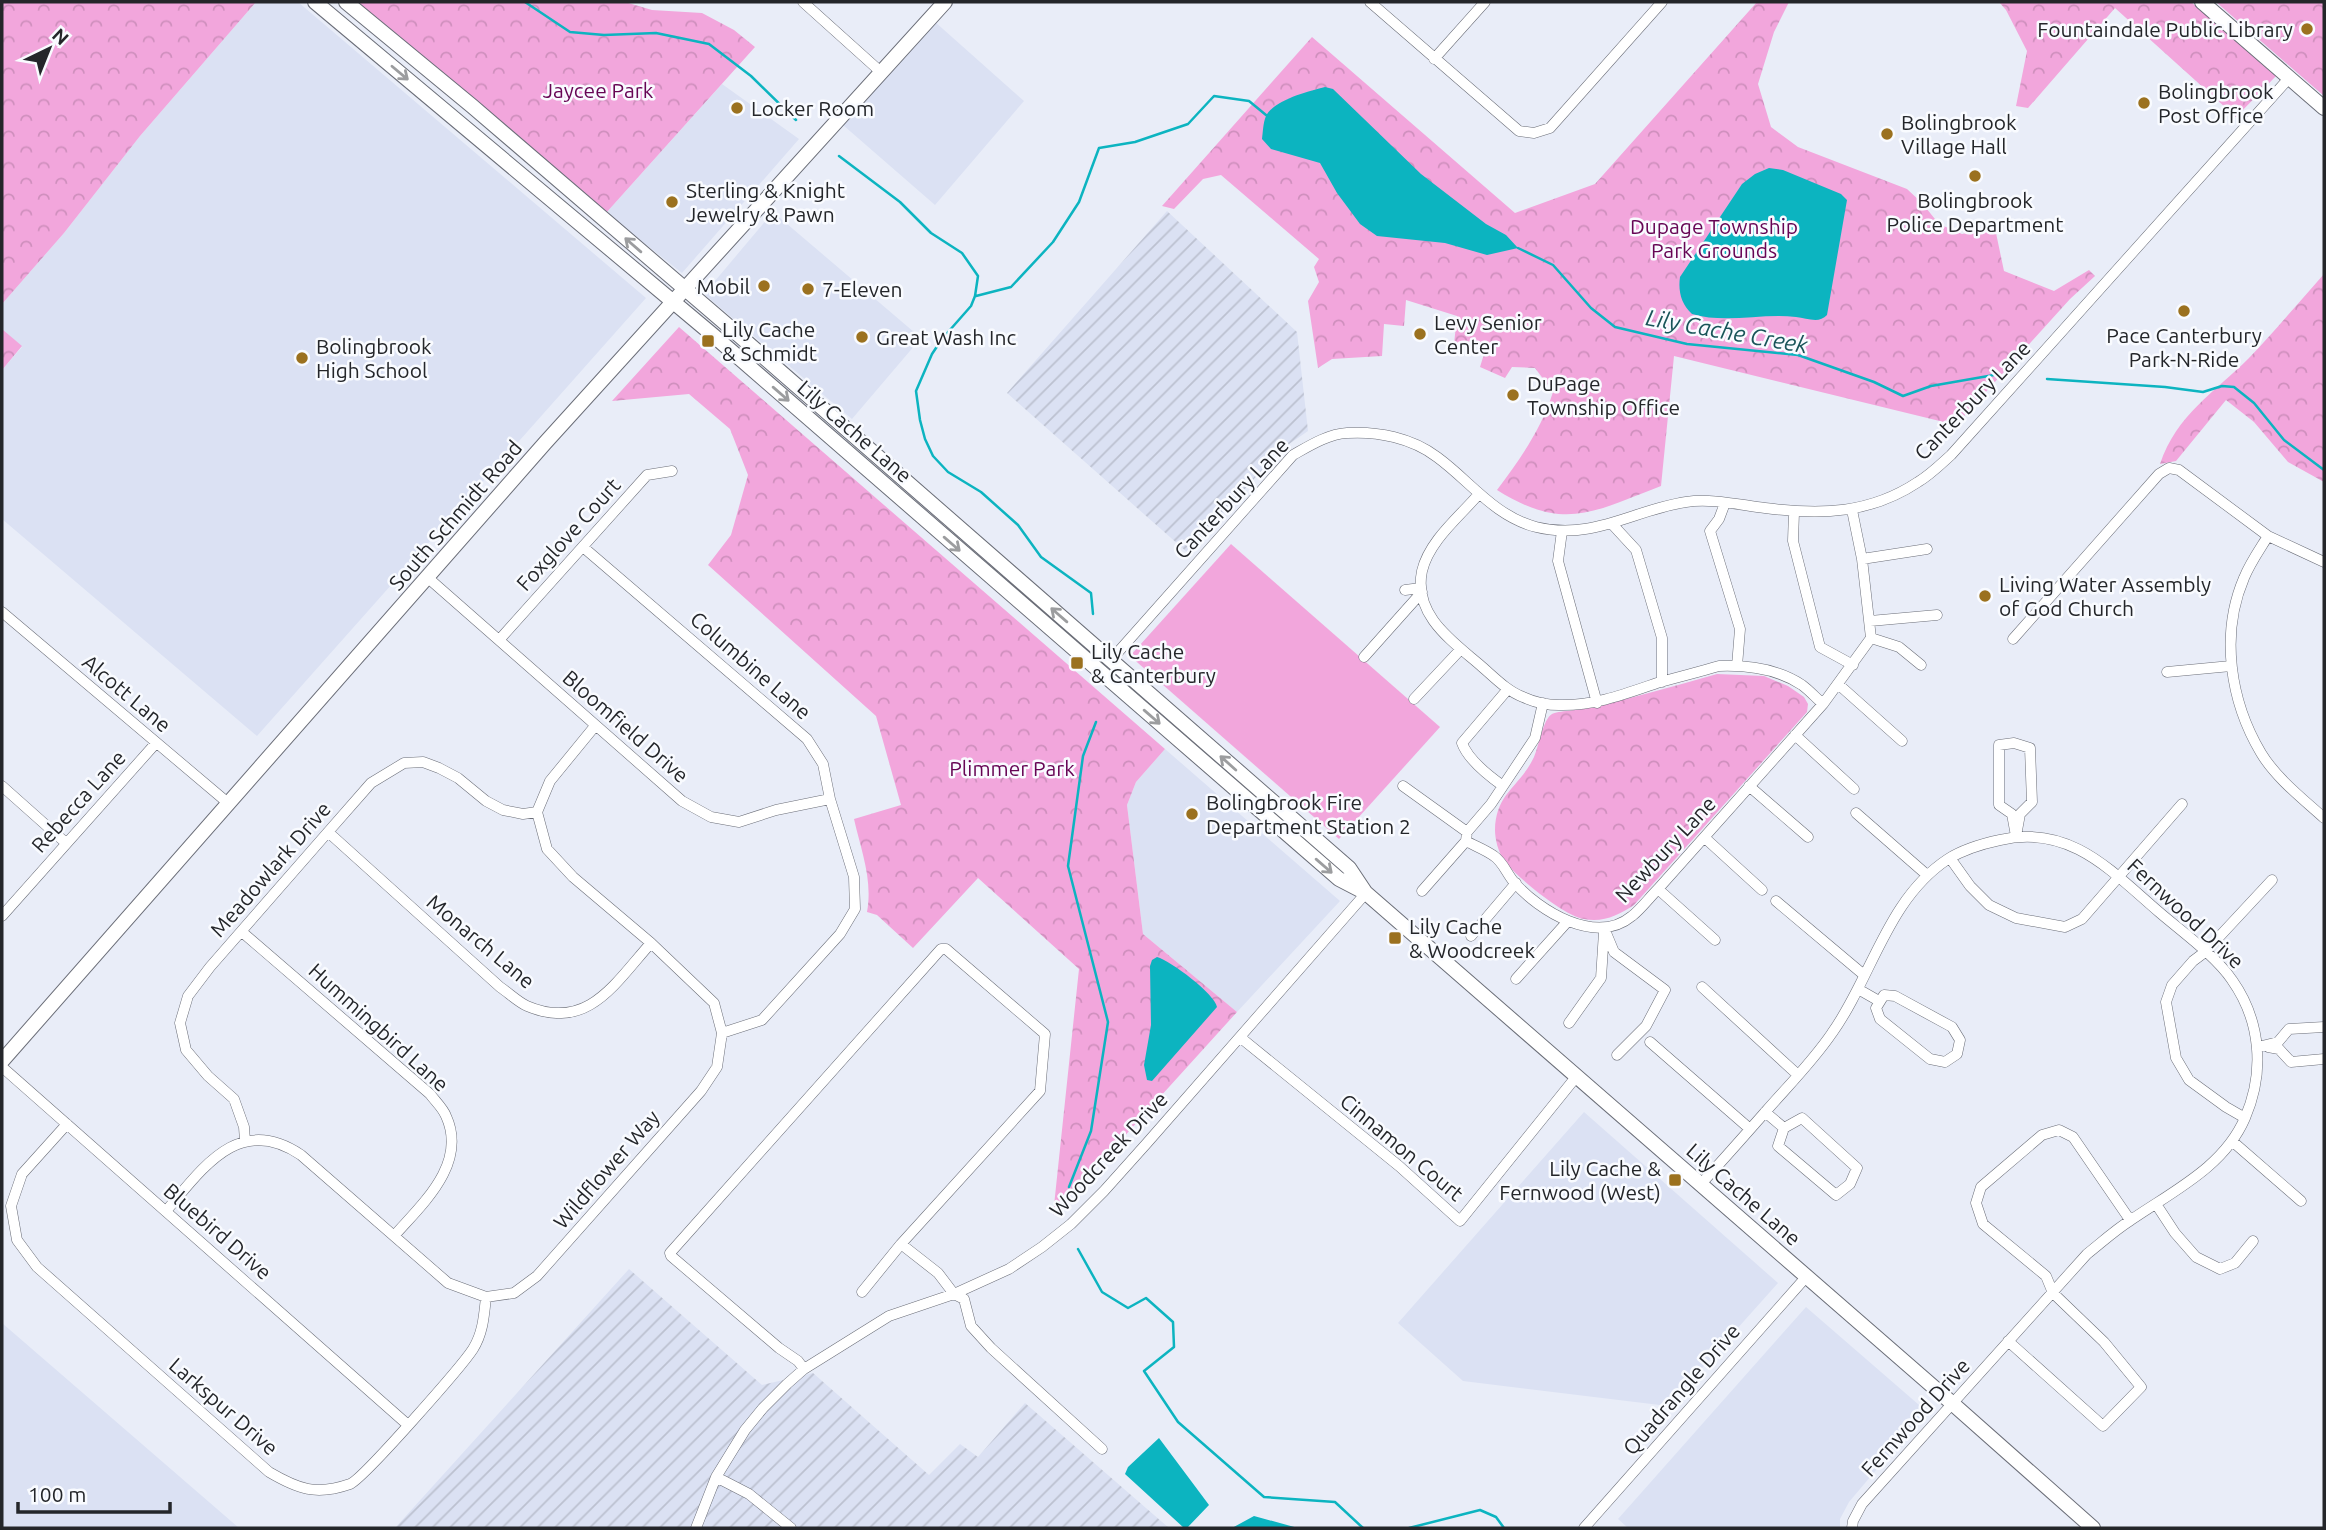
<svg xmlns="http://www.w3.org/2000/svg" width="2326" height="1530" viewBox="0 0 2326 1530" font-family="Ubuntu,sans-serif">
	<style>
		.built { fill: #dbe1f3 }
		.industrial { fill: url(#industrial-furrows) }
		.green { fill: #f2a6dc }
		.park { fill: url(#park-crowns) }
		.water { fill: #0cb4c0 }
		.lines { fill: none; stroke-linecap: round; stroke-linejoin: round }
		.stream { stroke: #0cb4c0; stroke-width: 2.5 }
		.street-casing { stroke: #6b6e78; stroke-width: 11 }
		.secondary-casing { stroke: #6b6e78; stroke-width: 16 }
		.street { stroke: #fff; stroke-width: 10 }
		.secondary { stroke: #fff; stroke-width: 14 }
		.oneway { stroke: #9c9d9f }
		.poi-dot { fill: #9b711f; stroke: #f9fbff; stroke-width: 2.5 }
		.labels { text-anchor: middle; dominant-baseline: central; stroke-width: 5; stroke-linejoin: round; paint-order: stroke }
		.poi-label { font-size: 21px; fill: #24262a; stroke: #f9fbff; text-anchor: start }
		.park-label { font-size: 21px; fill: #660554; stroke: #f9fbff }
		.street-label { font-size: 21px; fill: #24262a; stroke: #f9fbff }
		.water-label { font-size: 23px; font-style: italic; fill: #195459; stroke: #f9fbff }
	</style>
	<defs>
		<pattern id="industrial-furrows" width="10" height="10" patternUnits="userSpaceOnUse" patternTransform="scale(1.75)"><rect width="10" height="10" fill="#dbe1f3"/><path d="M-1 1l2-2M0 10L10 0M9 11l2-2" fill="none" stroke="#bcc1d0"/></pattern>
		<pattern id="park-crowns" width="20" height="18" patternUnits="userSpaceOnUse" patternTransform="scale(1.75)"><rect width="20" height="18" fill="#f2a6dc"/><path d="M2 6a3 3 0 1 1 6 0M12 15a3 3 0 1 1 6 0" fill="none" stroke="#cf8fbd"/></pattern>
	</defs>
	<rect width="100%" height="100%" fill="#e9edf8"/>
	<path class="built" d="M256,2H298L646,298L257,736L2,519V370L22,347L2,329V304L64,233L140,136Z
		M934,21L1024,101L935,205L843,125Z
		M722,84L799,139L682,273L606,213Z
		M773,212L921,338L852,419L704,294Z
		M1165,749L1340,901L1237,1012L1143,934L1127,805L1136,782Z
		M1584,1112L1778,1283L1668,1406L1463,1381L1398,1323Z
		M1806,1307L1926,1411L1849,1502L1840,1519V1528H1628L1618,1519Z
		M2,1323L239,1528H2Z"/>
	<path class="industrial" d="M1167,211L1297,332L1308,431L1279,451L1188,553L1007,393Z
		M629,1269L762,1385L813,1373L929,1475L960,1444L978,1457L1025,1403L1169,1528H395Z"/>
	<path class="green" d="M1231,544L1440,727L1339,839L1130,656Z"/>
	<path class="park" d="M2,2H256L140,136L64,233L2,304Z
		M356,2H625L652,10L702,13L734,30L755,47L606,213Z
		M1757,2H1789L1774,32L1758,84L1771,127L1798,147L1907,189L1922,203L1939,224L1962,234L1988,228L1996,233L2004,271L2054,291L2089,270L2095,276L2070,299L1956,425L1674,356L1661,486C1593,512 1564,532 1497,490C1520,459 1541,430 1553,392L1535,368L1512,367L1505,378L1480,367L1484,354L1479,344L1470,341L1462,347L1454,344L1457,316L1406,300L1404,326L1384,324L1382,356L1332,359L1318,368L1308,301L1319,282L1314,267L1319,259L1221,175L1203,179L1174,209L1162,206L1312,37L1515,213L1595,184Z
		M1999,2H2191L2277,75L2236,117L2115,8L2028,108L2016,106L2027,51L2006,10Z
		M2216,2H2324V96Z
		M2324,274V482L2288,462L2254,422L2226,400L2176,461L2160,464C2177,414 2214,393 2249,358C2275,331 2299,302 2324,274Z
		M679,327L1165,749L1136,782L1127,805L1143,934L1237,1012L1053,1215L1079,969L978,878L913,948L877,915L867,912C873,880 861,850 854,819L901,805L876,716L708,565L731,535L748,475L730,429L689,394L612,401Z
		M2,329L22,346L2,370Z
		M1717,674L1764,676L1788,686L1804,697L1808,704L1807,712L1634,905C1619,915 1603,923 1584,919C1564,916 1516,877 1504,860C1498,852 1495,839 1495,830C1496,792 1520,787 1534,757C1539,746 1543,719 1552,714C1557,711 1581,710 1589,708C1632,698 1675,686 1717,674Z"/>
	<path class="water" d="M1325,87L1333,89L1421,174L1486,224L1506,235L1518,248L1487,255L1445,243L1377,236L1360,224L1337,193L1320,163L1271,149L1262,139C1263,132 1263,123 1266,116C1274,100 1309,91 1325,87Z
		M1769,168L1783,170L1841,194L1847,200L1827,315C1819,324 1807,318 1796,317C1762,313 1725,324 1692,314C1681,304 1678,291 1680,277L1742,184L1755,174Z
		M1157,957C1171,961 1215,994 1217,1007L1152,1081L1147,1080L1144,1065L1151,1025L1150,966L1152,960Z
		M1159,1438L1209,1505L1187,1528H1184L1125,1474L1128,1467Z
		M1254,1516L1298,1528H1299H1232Z"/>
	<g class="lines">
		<path class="stream" d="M525,2L570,32L604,35L656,33L709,44L751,76L796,120
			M839,156L900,202L931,233L962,253L978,276L975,296L971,306L942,339L932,354L916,391L920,420L925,439L933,456L948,472L981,492L1018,525L1041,557L1091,593L1093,614
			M1518,248L1553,265L1591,308L1615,327L1687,344L1798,355L1874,382L1903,396L1931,386L1994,375
			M976,296L1011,287L1053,242L1079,202L1099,148L1135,142L1188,124L1214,96L1249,101L1266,115
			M2047,379L2165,387L2203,392L2222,386L2234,387L2254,403L2284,440L2324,470
			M1069,1187L1091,1131L1108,1022L1068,866L1083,756L1096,722
			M1078,1249L1102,1292L1128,1308L1146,1298L1173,1322L1174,1347L1144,1371L1178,1422L1264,1497L1335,1502L1363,1528
			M1409,1528L1480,1510L1496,1517L1504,1528"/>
		<g class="street-casing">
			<path id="street" d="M803,2L882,73
				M1370,2L1519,131L1534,133L1550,128L1662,2
				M1434,59L1485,2
				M1478,495C1459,517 1429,541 1422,571C1413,615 1452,641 1480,665C1494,677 1507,691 1523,697C1534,702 1547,705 1559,705C1594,706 1625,694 1657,683C1678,677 1699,672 1719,666C1747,665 1778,669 1802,685C1809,690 1816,698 1823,704
				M1725,503L1719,519L1710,531L1740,629L1737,666
				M1794,512L1793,541L1820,647L1853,665
				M1612,524L1636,550L1662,638V682
				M1562,531L1558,561L1597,703
				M2268,536C2260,549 2250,563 2244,578C2220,634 2230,701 2261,753C2276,778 2303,799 2324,818
				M583,547L807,739L823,764L830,799L854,877L855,909L840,934L762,1020L722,1033
				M1862,559L1927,549
				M427,577L682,801L711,817L739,822L776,810L830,799
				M1405,590L1421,588
				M2,612L228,803
				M1870,621L1937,615
				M1871,638L1899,647L1921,665
				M500,639L647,475L672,471
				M2013,639L2159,474L2169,468L2179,470L2268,536L2324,562
				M1364,657L1422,592
				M1111,660L1293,455C1309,446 1328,434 1347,433C1378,431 1412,438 1437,457C1470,481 1494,516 1536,527C1592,541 1633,510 1686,502C1711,498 1740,505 1765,508C1821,515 1870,514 1918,482C1930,475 1941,464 1951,455L2290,77
				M2167,672L2231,666
				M1838,684L1902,741
				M1414,699L1461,649
				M1543,703L1535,738L1491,804L1467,832L1466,841C1475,846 1486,850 1494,856C1503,862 1507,874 1514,882C1539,911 1596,946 1632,916C1641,909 1649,898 1658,889L1823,704L1871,638L1862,559L1852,510
				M1795,735L1854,789
				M2014,743L2030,748L2032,802L2020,814L2016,836L2012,814L1999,805V745Z
				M2,786L66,843
				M1403,786L1467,832
				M1503,786C1489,776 1468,760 1462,743L1508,689
				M1749,786L1808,837
				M1856,813L1927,875
				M328,832L500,987C509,993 518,1002 527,1006C588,1032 615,983 651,943
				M1705,838L1762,890
				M1950,858L1970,886L1989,905L2016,918L2065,927L2082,919L2182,804
				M1658,889L1715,940
				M1422,891L1466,841
				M1776,901L1864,975
				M2,916L156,743
				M1604,928L1614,952L1665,990L1646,1026L1617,1055
				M242,932L430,1094C435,1101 443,1108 446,1116C468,1164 422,1204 394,1236
				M1471,936L1516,883
				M1516,979L1568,921
				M1702,987L1798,1075
				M1858,989L1879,1001
				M1884,995L1895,996L1952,1027L1960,1040L1957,1054L1945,1062L1930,1059L1880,1019L1876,1008Z
				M1569,1023L1601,978L1604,932
				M1241,1038L1399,1166L1460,1221L1576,1077
				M1650,1042L1750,1129
				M2258,1047L2278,1042L2289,1029L2324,1027
				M2268,1047L2279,1049L2291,1062L2324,1059
				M2,1067L408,1425
				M1765,1112L1784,1128L1778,1146L1836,1195L1850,1184L1857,1168L1802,1118L1784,1128
				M2245,1118L2226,1107L2189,1080L2176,1058L2166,1002L2172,985L2193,961L2205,952L2272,880
				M67,1124L22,1174L11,1206L17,1240L37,1267L269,1472C298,1489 316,1496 350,1484C363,1479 462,1366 473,1349C483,1333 484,1316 486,1297
				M245,1141L244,1127L234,1099L208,1076L186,1050L180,1023L188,996L210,967L328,832L371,783L404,763L423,762L439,768L458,778L486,801L503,810L523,814L537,812
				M2232,1141L2301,1201
				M1700,1185C1723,1160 1745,1135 1767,1110C1789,1085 1813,1061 1832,1033C1872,977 1887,899 1948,859C1964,849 1981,844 2000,840C2070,824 2110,870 2159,912C2181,931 2216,956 2232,980C2261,1021 2265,1072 2245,1118C2224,1167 2173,1191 2131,1220C2115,1230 2101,1243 2087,1254L1862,1504L1853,1521L1852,1528
				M2156,1204L2175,1233L2196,1257L2220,1269L2235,1263L2253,1241
				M166,1211C203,1168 239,1113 301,1155L448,1283L486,1297L514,1293L537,1276L701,1091L717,1067L722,1033L714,1003L651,943L573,877L547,849L537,812L550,781L595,726
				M901,1244L938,1273L954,1294L964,1299L971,1326L991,1348L1102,1449
				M2008,1341L2103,1426L2141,1387L2104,1342L2053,1293L2046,1276L1983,1224L1976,1203L1981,1187L2042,1135L2059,1130L2073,1137L2130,1220
				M804,1369L798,1361L779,1348L671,1256L670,1253L941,949H946L1045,1034L1040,1091L901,1244L862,1292
				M716,1477L749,1494L791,1528
				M696,1528L716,1477L745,1430L763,1408L787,1384L804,1369L889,1316L954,1294L1009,1269L1042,1247L1071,1224L1104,1191L1147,1143L1366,893
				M1584,1528L1807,1276"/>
		</g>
		<g class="secondary-casing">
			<path id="secondary" d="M315,2L714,336L1339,879L1366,893L1953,1404L2093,1528
				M346,2L472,106L726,324L1349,868L1365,892
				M2202,2L2324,108
				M2,1061L545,443L945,2"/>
		</g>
		<use href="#street" class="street"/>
		<use href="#secondary" class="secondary"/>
	</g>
	<defs><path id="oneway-shaft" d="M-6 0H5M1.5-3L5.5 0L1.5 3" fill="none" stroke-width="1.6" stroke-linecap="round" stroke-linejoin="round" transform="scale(1.75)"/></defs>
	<g class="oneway">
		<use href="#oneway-shaft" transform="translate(400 73) rotate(40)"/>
		<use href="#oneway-shaft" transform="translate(633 245) rotate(-139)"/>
		<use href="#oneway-shaft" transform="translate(781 394) rotate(41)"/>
		<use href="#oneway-shaft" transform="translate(952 544) rotate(41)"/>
		<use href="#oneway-shaft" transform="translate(1059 615) rotate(-139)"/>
		<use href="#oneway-shaft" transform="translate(1152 717) rotate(41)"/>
		<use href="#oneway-shaft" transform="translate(1228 763) rotate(-138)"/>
		<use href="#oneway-shaft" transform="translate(1324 866) rotate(41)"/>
	</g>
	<g class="poi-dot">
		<circle cx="2307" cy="29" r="7"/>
		<circle cx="2144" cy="103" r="7"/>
		<circle cx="737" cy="108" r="7"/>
		<circle cx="1887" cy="134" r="7"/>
		<circle cx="1975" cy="176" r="7"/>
		<circle cx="672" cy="202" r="7"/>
		<circle cx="764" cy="286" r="7"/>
		<circle cx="808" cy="289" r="7"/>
		<circle cx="2184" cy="311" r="7"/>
		<circle cx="1420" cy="334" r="7"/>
		<circle cx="862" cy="337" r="7"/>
		<rect x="701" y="334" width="14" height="14" rx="3.5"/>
		<circle cx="302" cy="358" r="7"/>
		<circle cx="1513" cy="395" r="7"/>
		<circle cx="1985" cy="596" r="7"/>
		<rect x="1070" y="656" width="14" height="14" rx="3.5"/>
		<circle cx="1192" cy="814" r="7"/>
		<rect x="1388" y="931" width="14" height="14" rx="3.5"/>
		<rect x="1668" y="1173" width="14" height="14" rx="3.5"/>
	</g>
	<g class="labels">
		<g class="poi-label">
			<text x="2293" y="29" text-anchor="end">Fountaindale Public Library</text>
			<text x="2158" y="91">Bolingbrook<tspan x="2158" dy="24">Post Office</tspan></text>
			<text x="751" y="108">Locker Room</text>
			<text x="1901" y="122">Bolingbrook<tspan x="1901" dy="24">Village Hall</tspan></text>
			<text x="686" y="190">Sterling &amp; Knight<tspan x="686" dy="24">Jewelry &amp; Pawn</tspan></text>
			<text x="1975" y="200" text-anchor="middle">Bolingbrook<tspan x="1975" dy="24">Police Department</tspan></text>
			<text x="750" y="286" text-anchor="end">Mobil</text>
			<text x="822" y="289">7-Eleven</text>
			<text x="1434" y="322">Levy Senior<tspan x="1434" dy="24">Center</tspan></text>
			<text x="722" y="329">Lily Cache<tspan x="722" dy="24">&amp; Schmidt</tspan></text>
			<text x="2184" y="335" text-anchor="middle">Pace Canterbury<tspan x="2184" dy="24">Park-N-Ride</tspan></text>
			<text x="876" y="337">Great Wash Inc</text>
			<text x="316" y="346">Bolingbrook<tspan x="316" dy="24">High School</tspan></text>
			<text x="1527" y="383">DuPage<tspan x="1527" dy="24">Township Office</tspan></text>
			<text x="1999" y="584">Living Water Assembly<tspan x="1999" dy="24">of God Church</tspan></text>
			<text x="1091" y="651">Lily Cache<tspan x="1091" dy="24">&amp; Canterbury</tspan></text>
			<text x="1206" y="802">Bolingbrook Fire<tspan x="1206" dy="24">Department Station 2</tspan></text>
			<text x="1409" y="926">Lily Cache<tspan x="1409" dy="24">&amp; Woodcreek</tspan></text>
			<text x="1661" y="1168" text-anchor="end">Lily Cache &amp;<tspan x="1661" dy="24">Fernwood (West)</tspan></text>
		</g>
		<g class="park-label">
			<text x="598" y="90">Jaycee Park</text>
			<text x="1714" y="226">Dupage Township<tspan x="1714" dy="24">Park Grounds</tspan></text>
			<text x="1012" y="768">Plimmer Park</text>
		</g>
		<g class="street-label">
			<text transform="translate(1972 400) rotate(-46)">Canterbury Lane</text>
			<text transform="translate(855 431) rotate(41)">Lily Cache Lane</text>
			<text transform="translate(1231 498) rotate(-47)">Canterbury Lane</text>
			<text transform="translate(455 515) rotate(-49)">South Schmidt Road</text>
			<text transform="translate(568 534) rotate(-48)">Foxglove Court</text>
			<text transform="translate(751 665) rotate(41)">Columbine Lane</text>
			<text transform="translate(127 693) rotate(40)">Alcott Lane</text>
			<text transform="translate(626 726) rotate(41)">Bloomfield Drive</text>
			<text transform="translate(78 801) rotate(-48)">Rebecca Lane</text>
			<text transform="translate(1665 849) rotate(-47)">Newbury Lane</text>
			<text transform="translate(270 869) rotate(-49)">Meadowlark Drive</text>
			<text transform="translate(2186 913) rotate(43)">Fernwood Drive</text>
			<text transform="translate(481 941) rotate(40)">Monarch Lane</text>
			<text transform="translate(379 1027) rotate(42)">Hummingbird Lane</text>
			<text transform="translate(1402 1147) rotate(40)">Cinnamon Court</text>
			<text transform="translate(1108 1154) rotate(-47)">Woodcreek Drive</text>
			<text transform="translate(606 1169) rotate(-49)">Wildflower Way</text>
			<text transform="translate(1744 1194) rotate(41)">Lily Cache Lane</text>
			<text transform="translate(218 1231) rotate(41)">Bluebird Drive</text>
			<text transform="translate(1681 1389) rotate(-49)">Quadrangle Drive</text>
			<text transform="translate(224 1406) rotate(41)">Larkspur Drive</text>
			<text transform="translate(1915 1417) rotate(-48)">Fernwood Drive</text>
		</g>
		<g class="water-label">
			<text transform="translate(1727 331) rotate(10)">Lily Cache Creek</text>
		</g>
	</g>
	<rect width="2326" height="1530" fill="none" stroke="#24262a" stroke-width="7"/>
	<g transform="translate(49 49) rotate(43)" stroke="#f9fbff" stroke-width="5" paint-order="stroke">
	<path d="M0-5L12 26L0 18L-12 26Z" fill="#24262a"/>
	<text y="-10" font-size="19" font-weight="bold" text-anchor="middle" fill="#24262a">N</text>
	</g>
	<path d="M18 1502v10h152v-10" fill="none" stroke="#24262a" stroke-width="3.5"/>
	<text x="28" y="1502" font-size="21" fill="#24262a" stroke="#f9fbff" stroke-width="5" paint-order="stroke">100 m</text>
</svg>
